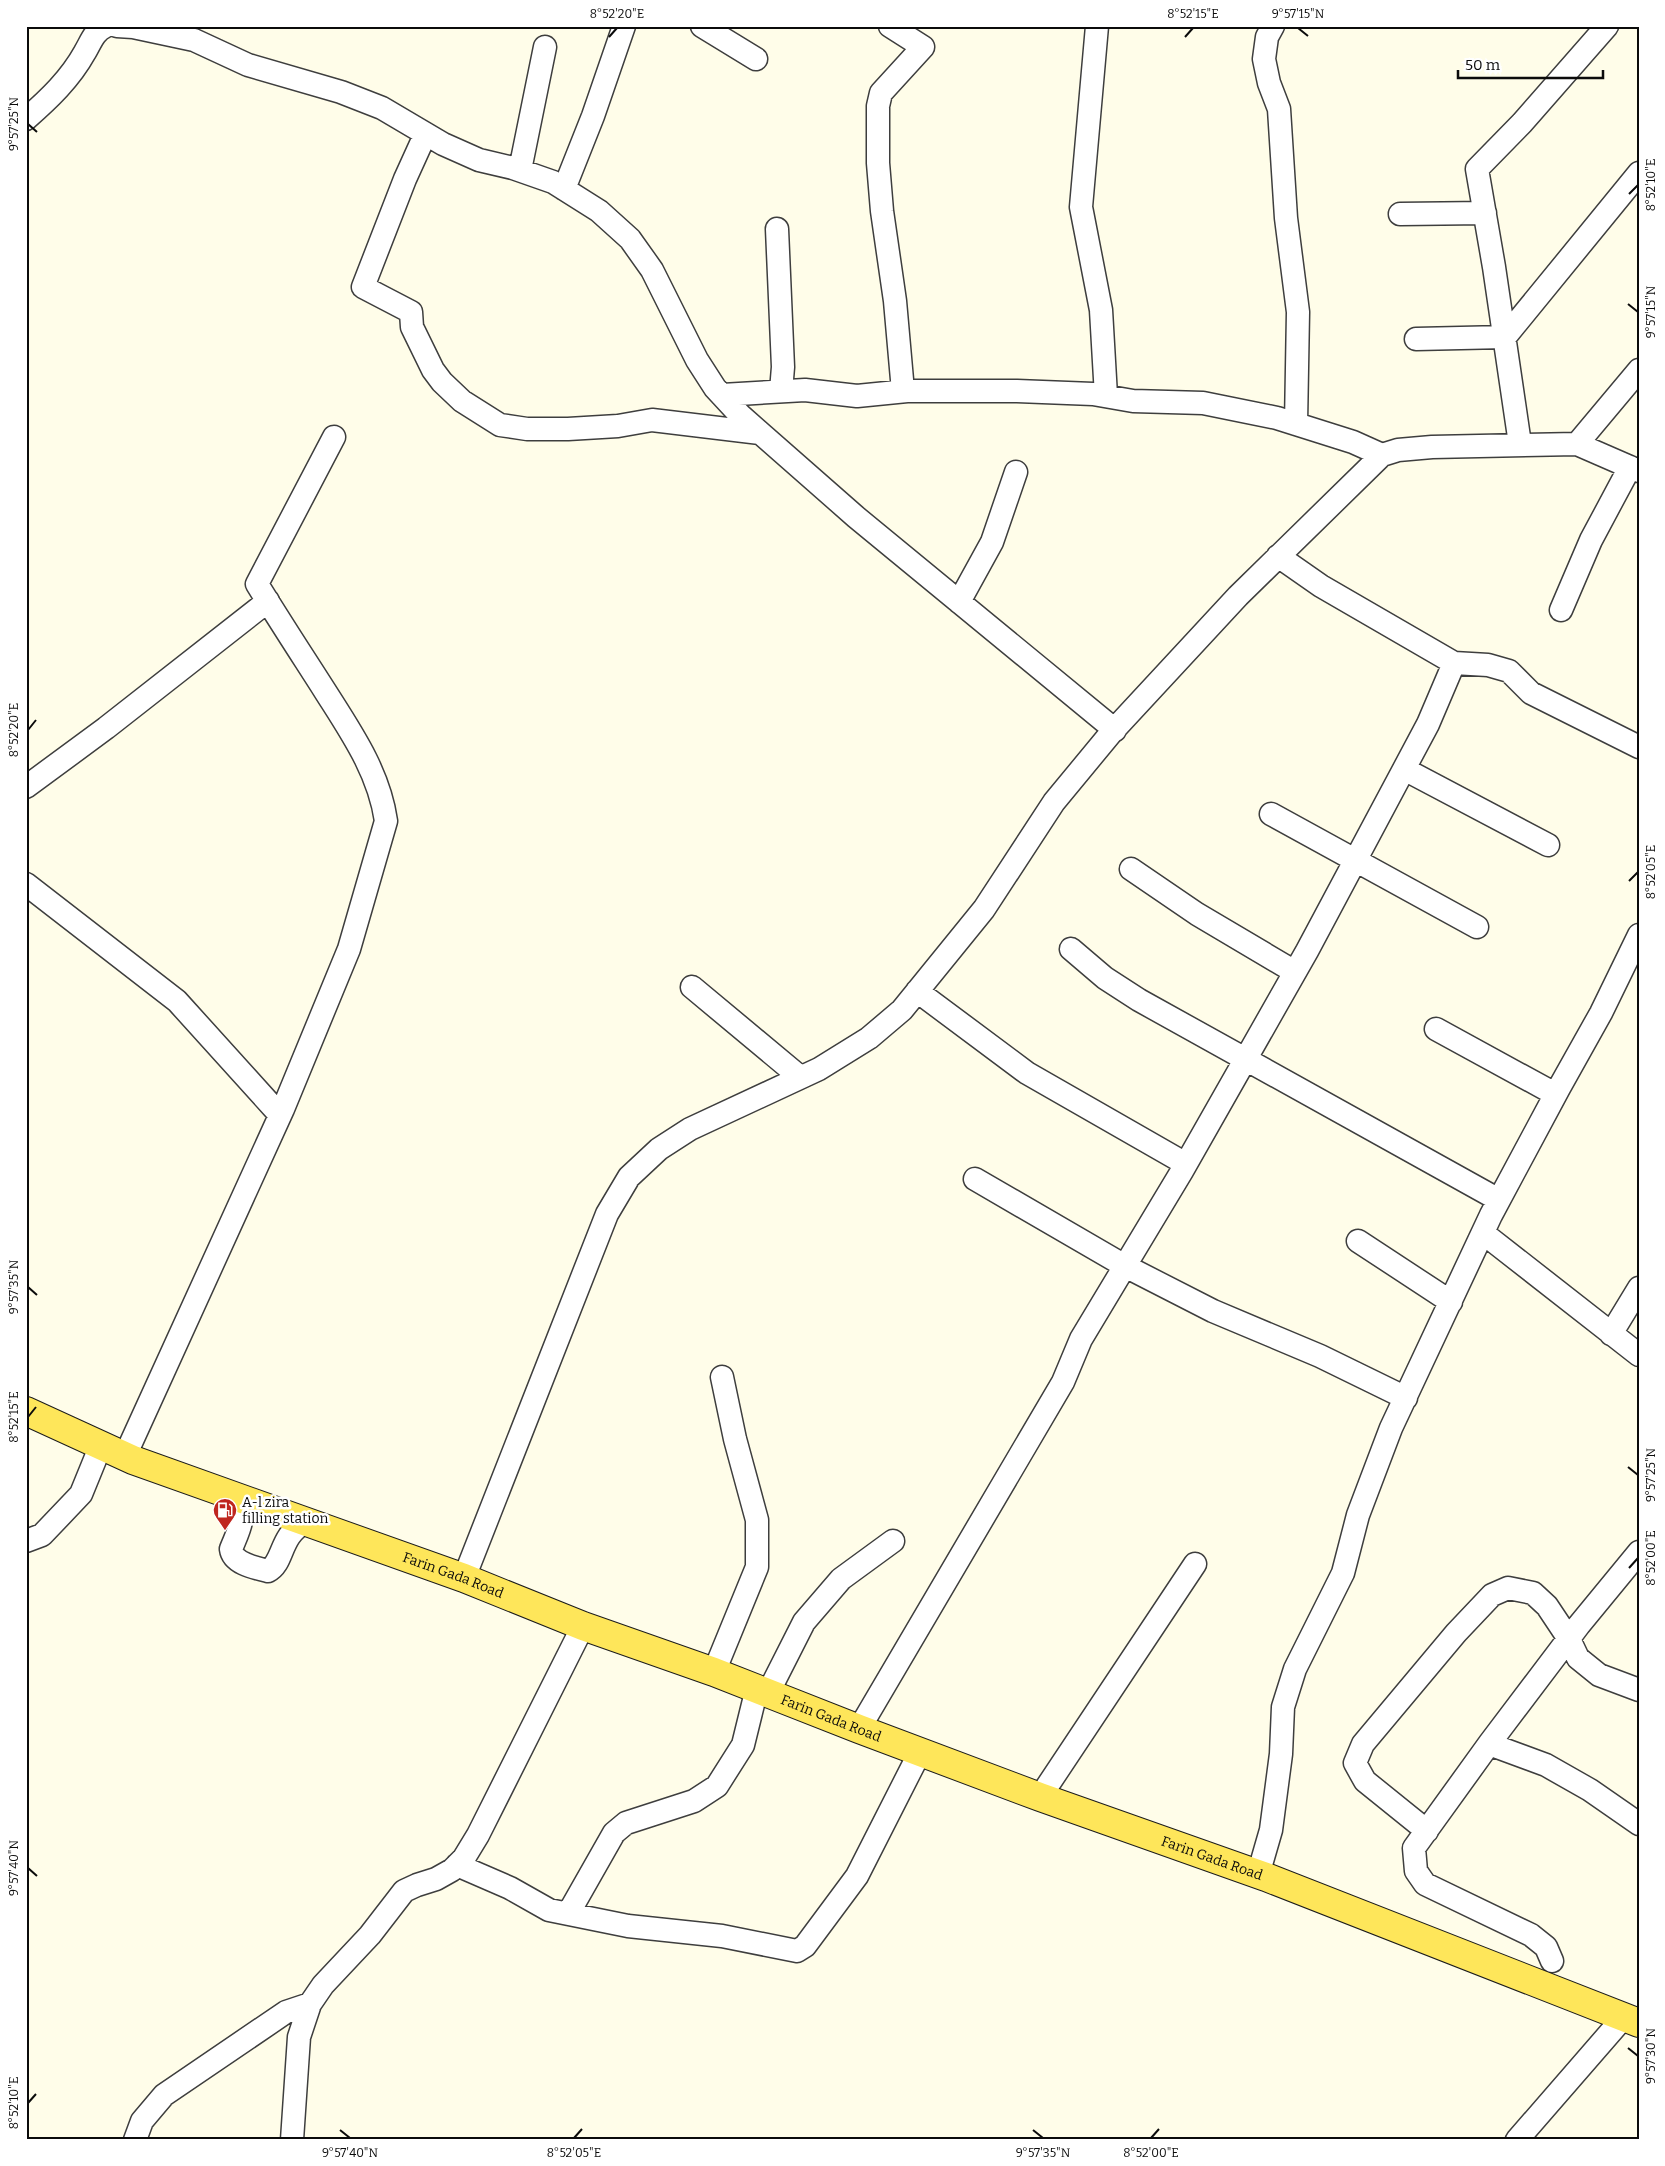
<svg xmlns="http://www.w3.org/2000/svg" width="1665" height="2166" viewBox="0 0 1665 2166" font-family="Bitter,serif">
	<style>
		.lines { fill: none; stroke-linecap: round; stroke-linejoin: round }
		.minor-casing { stroke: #3e3e3e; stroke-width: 25 }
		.major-casing { stroke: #1c1c1c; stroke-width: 30 }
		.minor { stroke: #fff; stroke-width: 22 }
		.major { stroke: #fee65a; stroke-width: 28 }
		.ticks { fill: none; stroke: #0b0b0b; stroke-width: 2 }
		.labels { text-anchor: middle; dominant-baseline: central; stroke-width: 5; stroke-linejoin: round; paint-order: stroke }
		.poi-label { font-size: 14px; fill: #0b0b0b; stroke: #fff; text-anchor: start }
		.street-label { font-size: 14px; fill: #0b0b0b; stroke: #fff }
		.neatline { fill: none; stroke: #0b0b0b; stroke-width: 2 }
		.ticks-label { font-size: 12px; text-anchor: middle; fill: #0b0b0b }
	</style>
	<rect width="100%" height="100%" fill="#fffde9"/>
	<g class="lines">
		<g class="minor-casing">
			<path id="minor" d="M117,26L133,27L194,40L248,65L341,92L382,108L443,144L479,160L513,168L553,182L599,211L630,239L652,270L697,360L715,388L740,415L856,517L1115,730
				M702,26L756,59
				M890,26L923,47L881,93L878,106V163L882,211L895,301L903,391
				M1097,26L1081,207L1101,310L1106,396
				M1273,26L1267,37L1264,59L1269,83L1279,109L1286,218L1298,312L1296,424
				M26,119C49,99 70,79 85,52C91,42 94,31 106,26
				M425,135L405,179L363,287L411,312L412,327L433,370L442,382L462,401L500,425L527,429H568L618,426L652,420L760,433
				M520,170L545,47
				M564,189L593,116L624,26
				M1400,214L1485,213
				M777,229L783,367L781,391
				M1416,339L1505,337L1639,173
				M722,395L805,390L857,396L907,391H1017L1093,394L1133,401L1203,403L1277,418L1353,442L1382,455
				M1520,444L1494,267L1477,169L1522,123L1607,26
				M1577,444L1639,370
				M959,602L992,542L1016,472
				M1561,610L1591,540L1630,467
				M1454,663L1488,665L1509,671L1531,693L1639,747
				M1404,769L1548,845
				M26,787L106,728L268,601
				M1271,814L1477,927
				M1131,869L1197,914L1295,972
				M26,884L177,1001L280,1115
				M1071,949L1105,978L1139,1000L1499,1200
				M692,987L800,1077
				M917,991L1027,1073L1186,1164
				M1436,1029L1555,1094
				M975,1179L1125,1266L1213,1311L1320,1356L1406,1398
				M1483,1233L1639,1355
				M1358,1241L1451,1302
				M1611,1334L1639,1288
				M125,1456L283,1109L349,949L386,821C379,772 351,732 325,691C302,655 279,620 257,584L334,437
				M238,1499C246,1519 239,1529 231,1549C233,1564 256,1568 268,1571C284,1563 279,1536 305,1522
				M26,1541L42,1535L81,1494L101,1445
				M464,1578L607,1214L629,1177L659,1149L690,1129L819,1069L869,1038L902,1010L984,909L1054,802L1111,733L1238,596L1382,455L1398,450L1432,447L1577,444L1639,471
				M714,1672L757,1567V1520L735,1439L722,1377
				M768,1693L804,1622L841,1579L893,1541
				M859,1729L1063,1382L1081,1339L1182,1171L1307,951L1428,724L1454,663L1321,586L1278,556
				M1489,1744L1546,1765L1590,1790L1639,1824
				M1040,1797L1195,1564
				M1427,1831L1365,1781L1355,1763L1363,1744L1456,1633L1492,1595L1508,1588L1533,1593L1547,1606L1569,1639L1578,1658L1599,1675L1639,1690
				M457,1865L510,1888L549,1910L628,1926L722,1936L797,1951L805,1946L857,1876L920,1752
				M1258,1875L1271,1830L1281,1754L1283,1707L1295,1669L1343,1573L1358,1515L1391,1428L1491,1215L1559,1088L1601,1013L1639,935
				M568,1914L614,1833L626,1823L694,1801L717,1786L743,1745L757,1688
				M1552,1961L1546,1947L1531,1935L1425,1884L1416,1871L1414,1848L1489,1744L1579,1625L1639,1552
				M135,2140L142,2121L164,2095L286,2012L310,2004
				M292,2140L299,2037L310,2004L323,1985L370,1935L404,1891L417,1885L436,1879L452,1870L464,1858L478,1835L583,1626
				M1517,2140L1623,2018"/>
		</g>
		<g class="major-casing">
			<g id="major">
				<path id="s1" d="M26,1411L133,1460L464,1578L583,1626L714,1672L859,1729L1040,1797L1266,1877L1639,2023"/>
			</g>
		</g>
		<use href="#minor" class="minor"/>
		<use href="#major" class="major"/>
	</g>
	<path class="ticks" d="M1298,28L1308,36M609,37L617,28M1185,37L1193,28M28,124L37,132M1629,194L1638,185M1628,304L1638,312M28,730L36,720M1629,881L1638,872M28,1287L37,1295M28,1417L36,1407M1628,1467L1638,1475M1629,1568L1638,1558M28,1868L37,1876M1628,2048L1638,2056M28,2103L36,2094M340,2130L350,2138M1033,2130L1043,2138M574,2138L582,2129M1151,2138L1159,2129"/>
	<defs>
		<g id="fuel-pin" transform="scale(1.25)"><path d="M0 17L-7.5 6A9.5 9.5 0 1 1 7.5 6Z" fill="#bf261f" stroke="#fff"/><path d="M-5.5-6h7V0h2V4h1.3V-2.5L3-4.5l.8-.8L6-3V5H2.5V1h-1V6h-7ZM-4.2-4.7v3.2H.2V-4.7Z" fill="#fff"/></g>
	</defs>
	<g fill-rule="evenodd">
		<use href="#fuel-pin" x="225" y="1510"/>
	</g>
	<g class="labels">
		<g class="poi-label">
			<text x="242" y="1502">A-l zira<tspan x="242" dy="16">filling station</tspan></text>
		</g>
		<g class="street-label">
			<text stroke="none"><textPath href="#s1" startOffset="458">Farin Gada Road</textPath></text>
			<text stroke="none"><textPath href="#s1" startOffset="862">Farin Gada Road</textPath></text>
			<text stroke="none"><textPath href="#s1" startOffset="1268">Farin Gada Road</textPath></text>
		</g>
	</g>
	<rect width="1665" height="2166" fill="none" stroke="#ffffff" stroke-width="55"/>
	<path d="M1458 70v8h145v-8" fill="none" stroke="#0b0b0b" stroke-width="2.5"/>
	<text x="1465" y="70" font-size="15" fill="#0b0b0b" stroke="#ffffff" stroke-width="4" paint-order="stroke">50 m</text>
	<rect x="28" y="28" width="1610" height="2110" class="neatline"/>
	<g class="ticks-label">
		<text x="617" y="18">8°52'20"E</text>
		<text x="1193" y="18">8°52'15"E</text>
		<text x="1298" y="18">9°57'15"N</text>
		<text transform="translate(14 124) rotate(-90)" y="4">9°57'25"N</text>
		<text transform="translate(1651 185) rotate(-90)" y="4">8°52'10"E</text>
		<text transform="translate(1651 312) rotate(-90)" y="4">9°57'15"N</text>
		<text transform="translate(14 730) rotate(-90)" y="4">8°52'20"E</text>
		<text transform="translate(1651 872) rotate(-90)" y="4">8°52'05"E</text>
		<text transform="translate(14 1287) rotate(-90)" y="4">9°57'35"N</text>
		<text transform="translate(14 1417) rotate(-90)" y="4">8°52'15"E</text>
		<text transform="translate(1651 1475) rotate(-90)" y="4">9°57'25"N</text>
		<text transform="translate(1651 1558) rotate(-90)" y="4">8°52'00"E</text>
		<text transform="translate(14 1868) rotate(-90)" y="4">9°57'40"N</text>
		<text transform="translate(1651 2056) rotate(-90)" y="4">9°57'30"N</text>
		<text transform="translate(14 2103) rotate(-90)" y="4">8°52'10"E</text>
		<text x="350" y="2157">9°57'40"N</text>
		<text x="574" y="2157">8°52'05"E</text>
		<text x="1043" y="2157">9°57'35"N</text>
		<text x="1151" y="2157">8°52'00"E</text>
	</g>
</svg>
